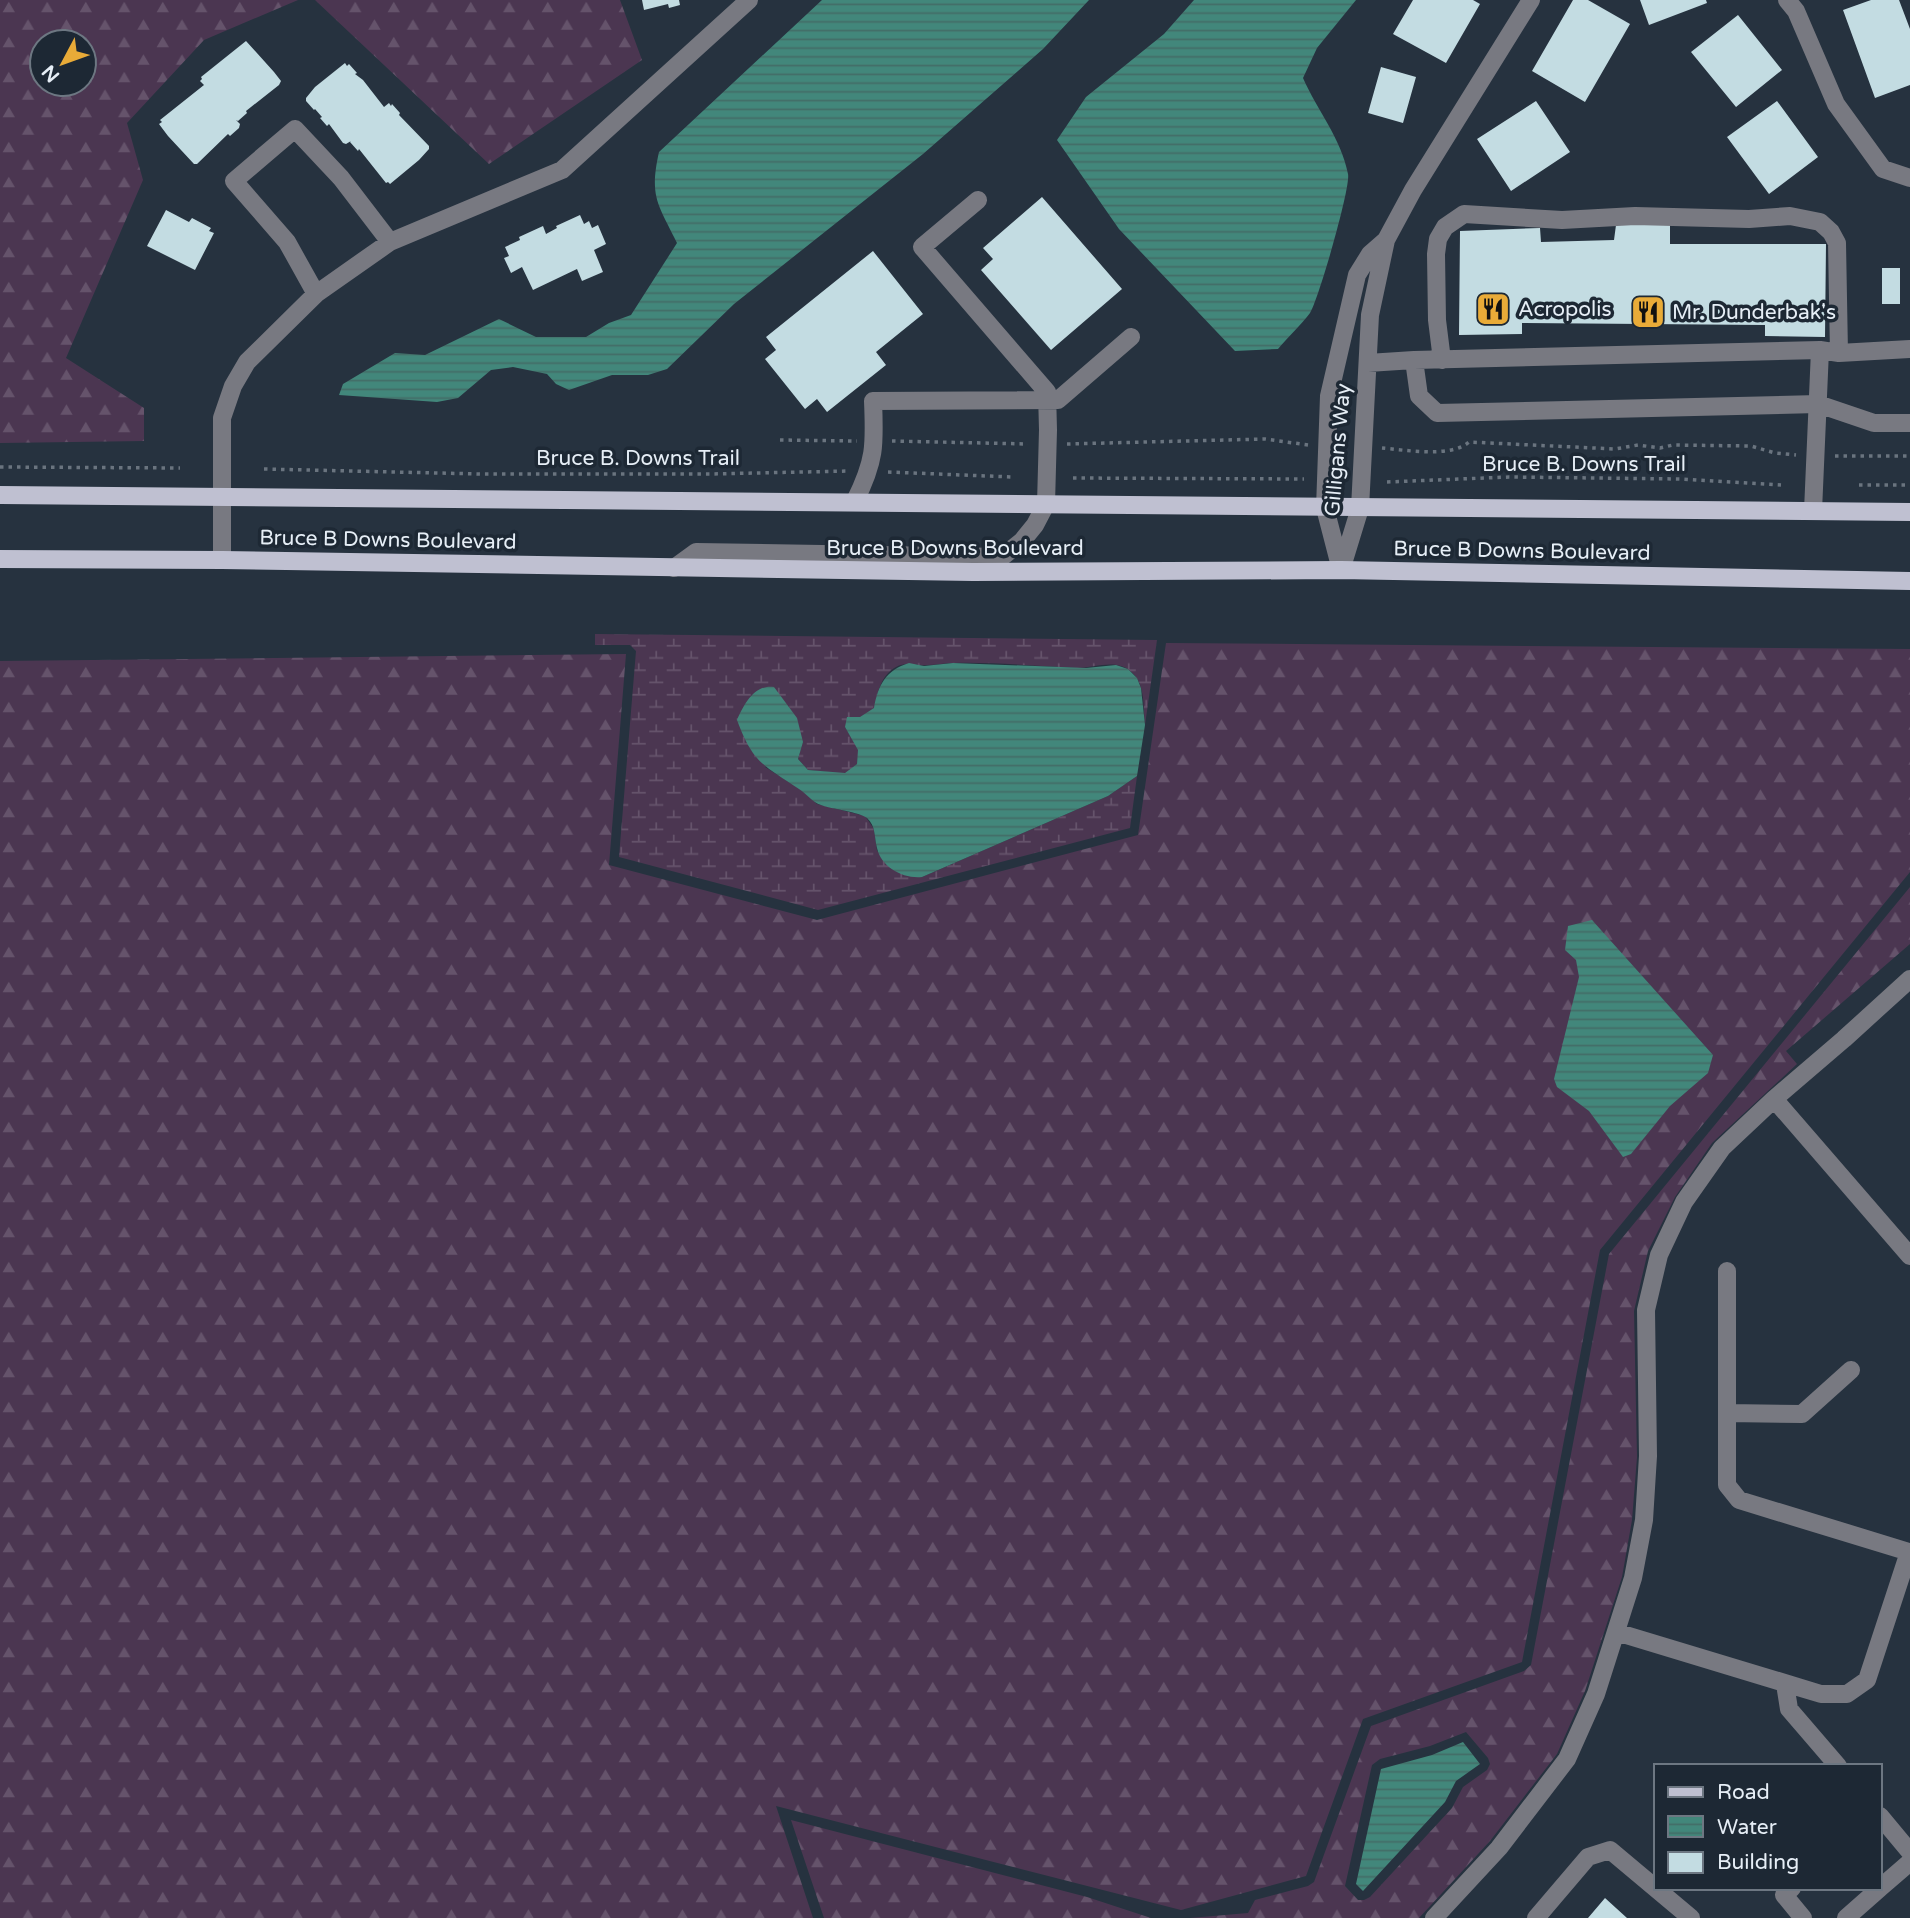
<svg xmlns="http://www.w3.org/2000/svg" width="1910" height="1918" viewBox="0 0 1910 1918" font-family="'Varela Round',sans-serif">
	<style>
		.forest { fill: url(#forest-firs); fill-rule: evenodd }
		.wetland { fill: url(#wetland-marsh) }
		.water { fill: url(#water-rules) }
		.building { fill: #c3dce2 }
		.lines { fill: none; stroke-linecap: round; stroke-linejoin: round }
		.path { stroke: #6a747f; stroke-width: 3.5; stroke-dasharray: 3.5 5; stroke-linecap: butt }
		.minor { stroke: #787981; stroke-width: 18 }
		.major { stroke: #bfc0d1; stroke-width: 18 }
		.labels { text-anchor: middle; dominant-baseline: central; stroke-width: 7; stroke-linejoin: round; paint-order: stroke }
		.poi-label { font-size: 21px; fill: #e6eef6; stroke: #1d2834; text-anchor: start }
		.street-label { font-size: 21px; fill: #e6eef6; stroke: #1d2834 }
	</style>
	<defs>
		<pattern id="forest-firs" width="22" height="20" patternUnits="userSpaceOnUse" patternTransform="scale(1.75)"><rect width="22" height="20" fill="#4b3651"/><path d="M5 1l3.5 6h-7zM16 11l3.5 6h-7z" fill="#65536b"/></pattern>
		<pattern id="wetland-marsh" width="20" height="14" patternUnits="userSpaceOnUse" patternTransform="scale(1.75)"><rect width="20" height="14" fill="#4b3651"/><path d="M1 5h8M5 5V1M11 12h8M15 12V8" fill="none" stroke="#65536b"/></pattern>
		<pattern id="water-rules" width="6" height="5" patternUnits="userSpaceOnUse" patternTransform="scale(1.75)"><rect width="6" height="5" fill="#42877b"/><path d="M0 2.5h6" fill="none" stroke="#436d67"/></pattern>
	</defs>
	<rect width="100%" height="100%" fill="#26323f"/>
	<path class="forest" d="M0,0H298L204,40L127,123L143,180L66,358L144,408V441L0,443ZM84,42V84H42V42Z
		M315,0H620L642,60L489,164Z
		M1166,643L1910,649V872L1600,1250L1522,1662L1363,1719L1306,1876L1181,1910L776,1806L813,1918H0V661L626,654L609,865L817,920L1138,835Z
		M1910,887V944L1786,1051L1797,1064L1712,1143L1675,1197L1648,1251L1634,1311L1637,1457L1632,1520L1622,1577L1585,1691L1557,1754L1490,1841L1419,1918H1190L1248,1913L1255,1900L1308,1886L1314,1882L1371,1726L1524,1671L1531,1665L1609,1254ZM1466,1732L1488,1758L1490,1764L1487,1770L1463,1787L1452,1808L1370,1897L1364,1900H1358L1345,1886L1372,1765L1380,1759L1430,1746Z
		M791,1820L1087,1897L1151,1918H824Z"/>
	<path class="wetland" d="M595,634L1157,640L1145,725C1143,706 1146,682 1129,670C1114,659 1094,668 1077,668C1036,666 994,662 954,663C945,663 936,665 927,665C916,666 906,661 896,667C881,675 877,693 875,708L845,727L859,750L857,764L845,774L808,770L798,759L803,741L765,767L803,791L817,804L865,816L874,829L877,851L922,877L1108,796L1137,776L1130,828L818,910L619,857L636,651L630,645H595Z"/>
	<path class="water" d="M822,0H1089L1043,49L923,154L734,304L667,369L648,375H612L569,390L556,384L547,374L513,367L491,370L458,398L437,402L339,395L343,384L395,353L425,355L499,319L536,337H586L609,323L631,315L677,243C658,204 649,197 659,152Z
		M1194,0H1356L1317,48L1303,78C1317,110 1341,138 1348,174C1351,187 1318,301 1310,313C1301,325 1288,337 1278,349L1235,351L1119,229L1057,140L1086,97L1164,34Z
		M909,663L924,666L953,663L1086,668L1116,665L1128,669L1137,678L1141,688L1145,725L1137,776L1108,796L922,877C903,879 881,867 877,848C874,837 876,826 867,818C860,812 831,809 821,805C812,802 807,794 799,789C763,765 753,763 737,720C744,704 755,684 774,687L797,718L803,742L798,759L808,770L845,773L857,764L858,750L845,727L847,717H860L874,708C878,685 886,670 909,663Z
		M1592,920L1713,1055L1708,1073L1670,1106L1631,1154L1623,1157L1589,1111L1557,1087L1554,1079L1579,977L1576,960L1565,950L1568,926Z
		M1463,1742L1480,1764L1456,1781L1445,1802L1363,1891L1356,1884L1381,1769L1432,1755Z"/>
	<path class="building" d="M642,0H679L680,5L669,8L668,4L644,10Z
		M1413,0H1473L1480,4L1446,63L1393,34Z
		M1573,0H1588L1630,24L1585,102L1532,71Z
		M1640,0H1706L1707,3L1649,25Z
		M1871,0H1899L1910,29V85L1875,98L1843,10Z
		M1738,15L1782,70L1736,107L1691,52Z
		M246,41L274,72L281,81L279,85L246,111L247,113L238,121L236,120L240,124L239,128L230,136L228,134L197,164H194L168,136L159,124L162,122L160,120L204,85L200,81L202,79L201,77Z
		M345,63L347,66L349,64L357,73L355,74L363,80L384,107L389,103L391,106L392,104L400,113L399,115L429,146V149L419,160L390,184L388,182L386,183L359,149L358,151L350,142L351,141L346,144L343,143L329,124L327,126L320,118L322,117L315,109L314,110L306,101V98L315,87Z
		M1381,67L1416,77L1403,123L1368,113Z
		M1536,101L1570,152L1511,191L1477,139Z
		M1777,101L1818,157L1769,194L1727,137Z
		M1042,197L1122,289L1051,350L981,270L993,259L983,248Z
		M166,210L189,222L192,218L211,228L209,231L214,233L195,270L147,246Z
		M580,215L584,224L589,221L592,228L598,225L606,244L594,250L603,272L582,281L577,269L533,290L522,267L511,273L504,258L509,256L505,247L520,240L519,237L543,226L546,234L557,228L556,226Z
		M1670,223V244H1826L1825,337L1765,336V325L1522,323V334L1459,335L1460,231L1540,228L1541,242L1614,240L1616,225Z
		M873,251L923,314L876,352L886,365L827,412L817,399L805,409L765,359L776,350L766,337Z
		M1882,268H1900V304H1882Z
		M1605,1898L1627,1918H1588Z"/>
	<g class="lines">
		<path class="path" d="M780,440L857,441
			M892,441L1028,444
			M1067,444L1265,439L1308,445
			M1382,448C1405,450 1451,458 1469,442L1615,449L1638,445L1660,448L1673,445L1751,446L1775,453L1796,455
			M1835,456H1910
			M0,467L180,468
			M264,469L481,474H710L849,471
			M888,472L1012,477
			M1073,478L1304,479
			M1387,482L1509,477L1681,479L1781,485
			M1859,485H1910"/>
		<path class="minor" d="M1787,0L1796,11L1836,104L1883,169L1910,178
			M316,294L287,242L234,181L295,129L341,178L390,242
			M1414,360L1820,350L1839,353L1910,349
			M1442,360L1437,320L1436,254L1438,239L1445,227L1464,214L1562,220L1635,216L1749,219L1790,216L1820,222L1831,232L1837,243L1839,353
			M1368,363L1414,360L1419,396L1437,413L1818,404L1874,423H1910
			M855,501C875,461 875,446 873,401L1058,400L1131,337
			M1813,511L1820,350
			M222,560V418L233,386L247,362L316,294L390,242L562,170L749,0
			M674,568L696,552L1002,557L1022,541L1035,525L1046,504L1048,430L1047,392L922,247L978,200
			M1341,570L1360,508L1370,315L1386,240L1413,190L1531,0
			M1341,570L1325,508L1329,396L1357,275L1370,254L1386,240
			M1774,1099L1910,1256
			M1727,1413L1802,1414L1851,1370
			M1616,1632L1821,1694H1847L1867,1680L1909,1552L1739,1500L1727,1485V1271
			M1785,1684L1789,1709L1838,1766
			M1880,1816L1910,1852
			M1792,1888L1784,1895L1803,1918
			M1880,1888L1910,1862
			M1434,1918L1499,1848L1567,1759L1596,1694L1633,1578L1644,1520L1648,1456L1646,1310L1659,1255L1684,1202L1722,1148L1774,1099L1844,1039L1910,979
			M1536,1918L1588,1857L1610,1850L1691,1918
			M1846,1918L1880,1888"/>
		<path class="major" d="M0,495L1910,512
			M0,559L222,560L973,572L1341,570L1910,581"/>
	</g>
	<defs>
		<g id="restaurant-square" transform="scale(1.75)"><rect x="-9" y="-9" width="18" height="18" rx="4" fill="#e9ab38" stroke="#1d2834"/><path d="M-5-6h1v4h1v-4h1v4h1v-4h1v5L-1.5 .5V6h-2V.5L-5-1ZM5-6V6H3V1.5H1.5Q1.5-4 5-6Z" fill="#111"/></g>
	</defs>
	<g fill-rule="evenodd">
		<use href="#restaurant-square" x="1493" y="309"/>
		<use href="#restaurant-square" x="1648" y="312"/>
	</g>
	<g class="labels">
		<g class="poi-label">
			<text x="1518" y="309">Acropolis</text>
			<text x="1672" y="312">Mr. Dunderbak's</text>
		</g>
		<g class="street-label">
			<text transform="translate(1338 450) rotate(-85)">Gilligans Way</text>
			<text x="638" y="458">Bruce B. Downs Trail</text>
			<text x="1584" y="464">Bruce B. Downs Trail</text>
			<text transform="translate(388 540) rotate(1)">Bruce B Downs Boulevard</text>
			<text x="955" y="548">Bruce B Downs Boulevard</text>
			<text transform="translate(1522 551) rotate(1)">Bruce B Downs Boulevard</text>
		</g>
	</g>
	<rect x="1654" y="1764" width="228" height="126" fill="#1d2834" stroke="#6d7782" stroke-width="2"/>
	<rect x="1668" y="1787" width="35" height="10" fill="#bfc0d1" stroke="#6d7782" stroke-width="2"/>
	<text x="1717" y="1799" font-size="21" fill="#e6eef6">Road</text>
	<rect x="1668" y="1816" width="35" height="21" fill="url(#water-rules)" stroke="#6d7782" stroke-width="2"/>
	<text x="1717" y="1834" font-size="21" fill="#e6eef6">Water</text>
	<rect x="1668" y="1852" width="35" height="21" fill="#c3dce2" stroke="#6d7782" stroke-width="2"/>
	<text x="1717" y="1869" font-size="21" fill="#e6eef6">Building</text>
	<g transform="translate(63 63) rotate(229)"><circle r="33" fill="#1d2834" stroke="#6d7782" stroke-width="2"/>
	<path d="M0-5L12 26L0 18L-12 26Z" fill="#e9ab38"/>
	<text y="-10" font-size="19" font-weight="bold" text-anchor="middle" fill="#e6eef6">N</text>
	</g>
</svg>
